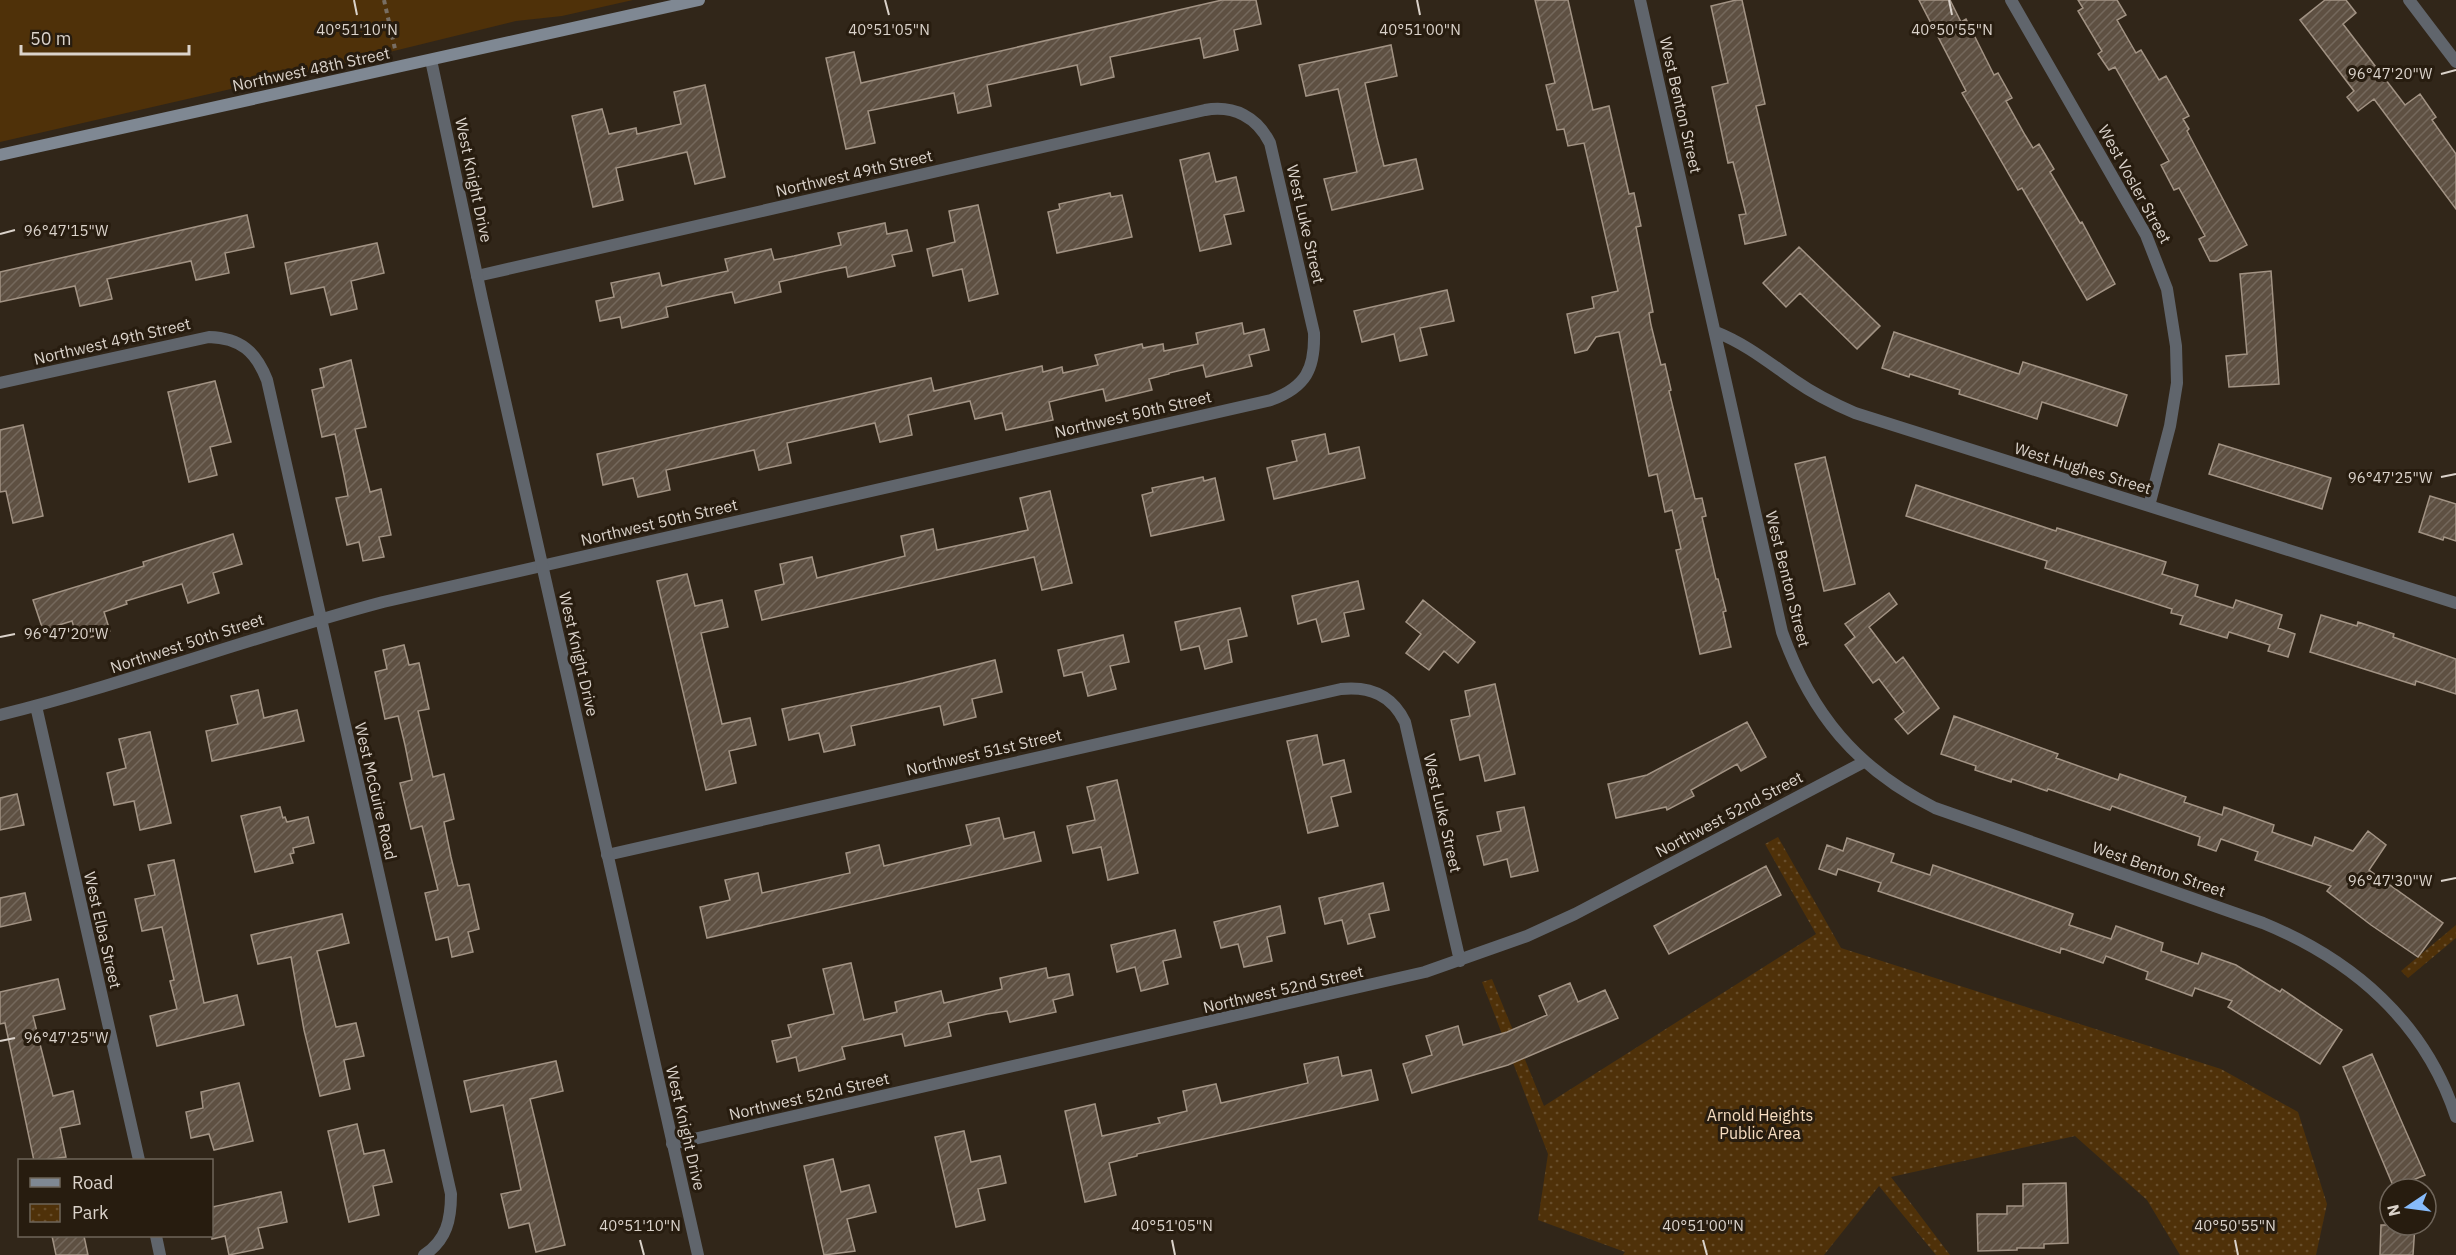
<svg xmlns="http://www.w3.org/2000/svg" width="2456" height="1255" viewBox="0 0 2456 1255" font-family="'IBM Plex Sans',sans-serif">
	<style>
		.grass { fill: #4f3109 }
		.park { fill: url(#park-dots) }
		.building { fill: url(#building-hatch); stroke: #a29384; stroke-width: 1.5 }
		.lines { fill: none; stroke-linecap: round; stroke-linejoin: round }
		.path { stroke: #786e63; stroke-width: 4; stroke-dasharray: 4.5 4.5; stroke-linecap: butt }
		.minor { stroke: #60656c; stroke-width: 12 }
		.tertiary { stroke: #60656c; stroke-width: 12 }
		.secondary { stroke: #7f8893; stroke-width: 12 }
		.ticks { fill: none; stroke: #dbd3cb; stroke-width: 2 }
		.labels { text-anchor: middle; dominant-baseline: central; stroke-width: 6; stroke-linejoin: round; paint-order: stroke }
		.street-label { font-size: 16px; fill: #dbd3cb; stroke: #271c0f }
		.park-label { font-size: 16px; fill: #f7ddc1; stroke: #271c0f }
		.ticks-label { font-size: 15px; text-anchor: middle; fill: #dbd3cb; stroke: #271c0f; stroke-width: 6; stroke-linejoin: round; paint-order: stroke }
	</style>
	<defs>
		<pattern id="park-dots" width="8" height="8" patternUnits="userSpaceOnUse" patternTransform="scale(1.5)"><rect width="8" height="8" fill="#4f3109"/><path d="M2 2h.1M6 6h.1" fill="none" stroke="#684e2c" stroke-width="1.8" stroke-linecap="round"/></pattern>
		<pattern id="building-hatch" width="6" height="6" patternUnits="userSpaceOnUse" patternTransform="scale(1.5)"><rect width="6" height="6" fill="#5e5042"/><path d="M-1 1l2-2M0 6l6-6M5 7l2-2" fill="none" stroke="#74685c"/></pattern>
	</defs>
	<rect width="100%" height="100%" fill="#312619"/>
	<path class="grass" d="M0,0H633L562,16L516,21L353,61L0,142Z"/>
	<path class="park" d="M1778,837L1841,948L2221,1069L2298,1112L2327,1204L2316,1255H2180L2147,1200L2075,1136L1891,1177L1950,1255H1936L1879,1186L1824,1255H1623L1625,1252L1538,1220L1548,1154L1482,982L1492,979L1544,1106L1816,934L1765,844Z
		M2456,925V938L2408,978L2401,971Z"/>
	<path class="building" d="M1222,0H1256L1261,24L1234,30L1238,50L1204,58L1200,38L1110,57L1114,77L1081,85L1077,65L987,85L991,106L958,113L954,93L868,111L875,143L846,149L826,58L854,52L861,83Z
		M1535,0H1568L1593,110L1609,106L1629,194L1634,193L1641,226L1636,227L1653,312L1649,313L1651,325L1661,365L1665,364L1671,390L1669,391L1695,499L1702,498L1706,516L1702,517L1716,579H1718L1726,611L1723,612L1731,647L1700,654L1676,550L1681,549L1672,510L1665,512L1657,474L1649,476L1619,332L1596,337L1587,350L1575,353L1567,314L1594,308L1592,297L1618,291L1584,143L1568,146L1564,129L1557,130L1546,85L1555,83Z
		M1736,0H1742L1765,104L1756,106L1786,235L1745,244L1739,215L1746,214L1733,162L1728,163L1712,87L1728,83L1711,6Z
		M1919,0H1950L1961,22L1966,19L1994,75L1998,73L2012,98L2006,101L2025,135L2033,148L2039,144L2054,169L2050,172L2080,223L2082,222L2115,284L2087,300L2022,188L2018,190L1962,93L1966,91Z
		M2078,0H2117L2126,15L2117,20L2136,53L2141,50L2159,80L2166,76L2189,116L2183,119L2189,129L2187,131L2247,245L2217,261H2210L2199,239L2205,236L2179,188L2174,190L2161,165L2169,161L2115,67L2109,70L2098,54L2102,51L2078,11L2083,8Z
		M2325,0H2346L2356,13L2343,24L2405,105L2420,94L2436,117L2432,120L2456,154V209L2374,99L2358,111L2347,97L2354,91L2300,20Z
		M1391,45L1397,76L1365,83L1377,138L1384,166L1416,159L1423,189L1332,210L1324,179L1357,172L1338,89L1306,96L1299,65Z
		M705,85L725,177L695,184L687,152L643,162L616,168L623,200L593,207L572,116L602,109L609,134L636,128L637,134L681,124L674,92Z
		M1209,153L1216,182L1236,177L1244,211L1224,215L1231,244L1200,251L1180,160Z
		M1110,193L1111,197L1122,195L1132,237L1057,253L1048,212L1060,209L1059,204Z
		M978,205L998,294L969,301L962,269L933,276L927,249L955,242L949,211Z
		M247,215L254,247L225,253L229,273L196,280L191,261L107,279L112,299L80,306L75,286L0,302V272Z
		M885,223L887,234L907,230L912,251L892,255L895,266L848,277L846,267L826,271L779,282L781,292L735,303L732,292L713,296L666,307L668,317L622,328L620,317L600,321L596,301L614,297L611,283L659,273L662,286L681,281L728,271L725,259L771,249L774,260L794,256L841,245L838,233Z
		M377,243L384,273L351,281L357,309L331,315L324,287L291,294L285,263Z
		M1799,247L1880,326L1857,349L1800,293L1786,307L1763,283Z
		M2271,271L2279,384L2229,387L2226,356L2247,354L2240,274Z
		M1447,290L1454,321L1420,328L1427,355L1400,361L1394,334L1362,342L1354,311Z
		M1242,323L1244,334L1264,329L1269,350L1249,355L1252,366L1206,377L1203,365L1169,373V374L1149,379L1152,390L1106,401L1103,389L1069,397L1049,402L1053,420L1006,430L1002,413L975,419L970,401L908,415L912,435L880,442L875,423L787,443L791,463L759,470L754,450L666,470L670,490L638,497L633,478L603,485L597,454L931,378L934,391L1042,366L1043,372L1062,367L1063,373L1098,365L1095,355L1142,344L1143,348L1163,344L1164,351L1198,344L1196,333Z
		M1894,332L2019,374L2023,362L2127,395L2117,426L2042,402L2037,419L1959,394L1960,390L1910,374L1909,377L1882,368Z
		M351,360L366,427L355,429L370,492L381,489L391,535L379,537L384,557L363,561L359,542L347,545L336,498L348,496L344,475L335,434L322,437L312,390L324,387L320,369Z
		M215,381L231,442L210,447L217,475L189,482L168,392Z
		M23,425L43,516L13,523L6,491L0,492V430Z
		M1325,434L1329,454L1359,447L1365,478L1274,499L1267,468L1297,461L1292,441Z
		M2219,444L2331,478L2322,509L2209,474Z
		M1825,457L1855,584L1824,591L1795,464Z
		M1203,477L1204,481L1215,478L1224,520L1151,536L1142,495L1153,492L1152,488Z
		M1916,485L2056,531L2057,528L2166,562L2162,574L2198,585L2195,596L2233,608L2236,600L2282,615L2278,628L2295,634L2288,657L2268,651L2270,645L2229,632L2227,638L2180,624L2183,616L2171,613L2172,609L2045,568L2047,561L1906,516Z
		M1050,491L1072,583L1042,590L1034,557L762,620L755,591L784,584L780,564L812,557L817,578L905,556L901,536L933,529L937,550L1028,530L1020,498Z
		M2430,496L2456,504V541L2444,537L2443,540L2419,532Z
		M233,534L242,564L213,573L219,593L188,603L182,584L126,601L127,604L104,612L110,631L78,641L72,621L43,630L33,600L144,566L143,562Z
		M687,574L695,606L722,600L728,627L701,633L722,724L750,718L756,745L729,751L736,783L706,790L657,581Z
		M1358,581L1364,609L1344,613L1349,636L1322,642L1316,619L1298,624L1292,596Z
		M1889,593L1897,604L1869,627L1896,663L1903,657L1939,708L1908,734L1895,719L1904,712L1879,679L1873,683L1845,645L1855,637L1845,624Z
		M1423,600L1475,642L1458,663L1444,651L1429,670L1406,653L1421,634L1406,622Z
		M1240,608L1247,636L1228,640L1232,662L1205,669L1199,646L1181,650L1175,622Z
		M2321,615L2357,626L2358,622L2394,634L2393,637L2456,659V694L2416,681L2415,685L2310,652Z
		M1123,635L1129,662L1110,666L1116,689L1088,696L1082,672L1064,676L1058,650Z
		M404,645L409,665L419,663L429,709L418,711L433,777L444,774L454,819L444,822L451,857L458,886L469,884L479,929L468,932L473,952L452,957L448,937L436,940L425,893L438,890L422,826L411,829L400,783L412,780L405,745L398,716L385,719L375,672L387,669L383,650Z
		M995,660L1002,692L972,699L976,717L944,725L940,706L851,726L855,745L824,752L819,733L789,740L782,709L903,683Z
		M1495,684L1515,774L1485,781L1479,755L1460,760L1451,720L1470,716L1465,691Z
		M258,690L264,718L297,710L304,741L212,761L206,731L238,724L231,696Z
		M1954,716L2058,754L2056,758L2118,780L2120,774L2186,797L2184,802L2222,815L2224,807L2274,825L2272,832L2312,846L2315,837L2353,851L2368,831L2386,845L2369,870L2443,923L2418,957L2371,925L2327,891L2331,886L2255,860L2258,852L2221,839L2216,851L2198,845L2200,837L2112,806L2110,810L2048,789L2047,791L2012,779L2011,782L1975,770L1976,766L1941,754Z
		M1747,722L1766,757L1741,771L1737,764L1691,790L1694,796L1667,810L1666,807L1616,818L1608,784L1647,775Z
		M150,732L171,823L140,830L134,801L114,805L107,773L126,768L119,739Z
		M1317,735L1323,765L1344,760L1351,792L1331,797L1338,826L1308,833L1287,741Z
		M1117,780L1138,873L1108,880L1101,847L1073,853L1067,826L1095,820L1087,787Z
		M17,794L24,825L0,830V798Z
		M280,807L283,818L285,817L287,822L308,817L314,843L293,848L294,853L290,854L293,863L255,872L241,816Z
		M1524,807L1538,871L1511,877L1507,859L1484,865L1477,836L1501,831L1497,812Z
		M999,818L1004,839L1034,832L1041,861L707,938L700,907L730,900L725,880L758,873L762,893L850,873L846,853L879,845L884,866L971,845L966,825Z
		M1847,838L1894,854L1891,862L1930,875L1933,865L2073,914L2069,925L2111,939L2116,926L2163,943L2161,951L2198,964L2202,953L2236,965L2280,992L2282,989L2342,1030L2320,1064L2228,1007L2232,1001L2195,988L2192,996L2146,979L2148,972L2106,956L2103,963L2061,948L2060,953L1878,891L1881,883L1838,869L1836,875L1819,869L1827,845L1843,851Z
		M174,860L204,1003L237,995L244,1025L157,1046L150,1016L177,1009L170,981L174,980L162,927L142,931L135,899L155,895L148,865Z
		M1766,866L1781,895L1669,954L1654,926Z
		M1383,883L1389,910L1369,914L1375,937L1348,944L1342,920L1325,924L1319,898Z
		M25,893L31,920L0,927V898Z
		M1280,906L1285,933L1267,937L1272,961L1244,967L1238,944L1221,948L1214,922Z
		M342,914L349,943L317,951L336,1027L356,1023L364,1056L344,1060L350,1089L320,1096L304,1030L291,957L258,964L251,935Z
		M1175,930L1181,957L1163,961L1168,984L1141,991L1135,967L1117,972L1111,945Z
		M851,963L864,1020L897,1012L895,1002L941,991L944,1003L1002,989L1000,978L1046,968L1048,978L1069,974L1073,995L1053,1000L1056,1012L1010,1022L1007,1011L987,1014L948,1023L951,1036L905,1046L902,1034L842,1047L845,1059L799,1071L796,1057L777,1062L772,1041L791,1037L788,1025L834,1014L823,969Z
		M58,979L65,1009L33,1016L53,1096L73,1091L80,1124L60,1128L66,1157L34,1161L5,1023L0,1024V992Z
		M1570,983L1578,1002L1605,990L1618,1018L1508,1065L1412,1093L1403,1064L1432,1055L1426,1036L1458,1026L1463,1045L1507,1032L1547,1015L1539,996Z
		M2372,1054L2425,1175L2394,1188L2343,1067Z
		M1338,1057L1342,1076L1371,1070L1378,1100L1137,1154V1156L1109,1163L1116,1195L1085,1202L1065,1111L1095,1104L1102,1136L1160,1123L1158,1118L1187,1111L1183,1091L1216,1084L1221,1103L1308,1083L1304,1064Z
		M556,1061L563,1091L530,1099L565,1245L536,1252L529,1223L509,1228L501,1194L521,1190L503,1105L471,1112L464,1081Z
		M239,1083L253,1141L214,1150L209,1134L191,1138L186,1112L203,1108L201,1092Z
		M357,1124L364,1154L384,1150L392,1182L373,1186L379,1215L349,1222L328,1131Z
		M964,1131L971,1162L1000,1156L1006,1183L978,1189L985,1220L956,1227L935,1137Z
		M833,1159L841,1192L869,1185L876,1212L847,1219L855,1251L824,1255L804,1166Z
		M2066,1183L2068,1243L2044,1244V1248H2017V1250L1978,1251L1977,1214H2007V1206H2023V1184Z
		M281,1192L287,1222L258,1228L263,1248L229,1255L225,1236L212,1239V1207Z
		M2381,1225H2415L2413,1255H2380Z
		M52,1236H84L88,1255H56Z"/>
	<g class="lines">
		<path class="path" d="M384,0L395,49"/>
		<path class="minor" d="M1640,0L1782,632C1811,714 1857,769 1935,808L2263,923C2353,960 2425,1022 2456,1117
			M2011,0L2146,235L2167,289L2176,346L2177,383L2170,426L2149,506
			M2409,0L2456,62
			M1716,332C1746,344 1768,362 1794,380C1814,394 1834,404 1855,413L2456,603
			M0,383L209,337C241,338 256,352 267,380L451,1194C451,1219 447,1240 424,1255
			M36,706L139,1160
			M0,715C129,683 254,636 383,602L1271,400C1306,387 1315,369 1314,333L1270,143C1257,117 1234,105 1205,110L477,276
			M607,855L1341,689C1370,686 1392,695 1405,722L1460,961
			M672,1144L1425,972L1527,936L1575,914L1864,762
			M156,1236L160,1255"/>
		<path class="tertiary" d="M431,60L482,299L698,1255"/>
		<path class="secondary" d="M0,155L699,0"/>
	</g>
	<path class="ticks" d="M354,0L357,15M885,0L889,15M1417,0L1420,15M1949,0L1952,15M2441,74L2456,70M0,234L15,230M2441,477L2456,474M0,637L15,634M2441,881L2456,878M0,1041L15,1038M640,1240L644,1255M1172,1240L1175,1255M1703,1240L1707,1255M2235,1240L2238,1255"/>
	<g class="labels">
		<g class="street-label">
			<text transform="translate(311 69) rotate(-12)">Northwest 48th Street</text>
			<text transform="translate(1681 105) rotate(77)">West Benton Street</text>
			<text transform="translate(854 173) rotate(-13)">Northwest 49th Street</text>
			<text transform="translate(474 180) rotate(78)">West Knight Drive</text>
			<text transform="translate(2135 184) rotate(61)">West Vosler Street</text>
			<text transform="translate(1306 224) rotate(77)">West Luke Street</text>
			<text transform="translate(112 341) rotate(-13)">Northwest 49th Street</text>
			<text transform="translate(1133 414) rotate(-13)">Northwest 50th Street</text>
			<text transform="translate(2083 468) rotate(17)">West Hughes Street</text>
			<text transform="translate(659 522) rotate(-13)">Northwest 50th Street</text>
			<text transform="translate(1788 579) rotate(76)">West Benton Street</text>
			<text transform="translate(187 643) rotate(-18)">Northwest 50th Street</text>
			<text transform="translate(579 654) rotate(77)">West Knight Drive</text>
			<text transform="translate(984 752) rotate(-13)">Northwest 51st Street</text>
			<text transform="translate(376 791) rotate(77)">West McGuire Road</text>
			<text transform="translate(1443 813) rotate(77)">West Luke Street</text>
			<text transform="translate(1729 814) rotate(-28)">Northwest 52nd Street</text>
			<text transform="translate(2159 869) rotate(19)">West Benton Street</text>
			<text transform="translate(103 930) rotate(77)">West Elba Street</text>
			<text transform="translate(1283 989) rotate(-13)">Northwest 52nd Street</text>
			<text transform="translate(809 1096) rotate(-13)">Northwest 52nd Street</text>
			<text transform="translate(686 1128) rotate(77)">West Knight Drive</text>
		</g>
		<g class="park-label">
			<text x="1760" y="1115">Arnold Heights<tspan x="1760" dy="18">Public Area</tspan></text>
		</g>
	</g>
	<g class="ticks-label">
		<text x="357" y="35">40°51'10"N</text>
		<text x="889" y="35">40°51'05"N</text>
		<text x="1420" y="35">40°51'00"N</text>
		<text x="1952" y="35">40°50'55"N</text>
		<text x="2390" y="79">96°47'20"W</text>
		<text x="66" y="236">96°47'15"W</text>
		<text x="2390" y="483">96°47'25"W</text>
		<text x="66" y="639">96°47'20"W</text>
		<text x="2390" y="886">96°47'30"W</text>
		<text x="66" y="1043">96°47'25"W</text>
		<text x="640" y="1231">40°51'10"N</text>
		<text x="1172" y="1231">40°51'05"N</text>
		<text x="1703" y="1231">40°51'00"N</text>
		<text x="2235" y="1231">40°50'55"N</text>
	</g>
	<rect x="18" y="1159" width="195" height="78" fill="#271c0f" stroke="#6f655a" stroke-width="1.5"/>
	<rect x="30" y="1178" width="30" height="9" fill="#7f8893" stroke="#6f655a" stroke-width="1.5"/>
	<text x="72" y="1189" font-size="18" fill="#dbd3cb">Road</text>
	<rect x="30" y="1204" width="30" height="18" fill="url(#park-dots)" stroke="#6f655a" stroke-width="1.5"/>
	<text x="72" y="1219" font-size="18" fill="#dbd3cb">Park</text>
	<g transform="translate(2408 1207) rotate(257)"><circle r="28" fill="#271c0f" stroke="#6f655a" stroke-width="1.5"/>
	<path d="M0-4.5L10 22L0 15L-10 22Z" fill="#86bbfb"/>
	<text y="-9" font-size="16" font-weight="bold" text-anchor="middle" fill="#dbd3cb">N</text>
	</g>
	<path d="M21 45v9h168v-9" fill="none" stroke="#dbd3cb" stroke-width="3"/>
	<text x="30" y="45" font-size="18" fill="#dbd3cb" stroke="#271c0f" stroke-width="4.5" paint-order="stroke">50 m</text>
</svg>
